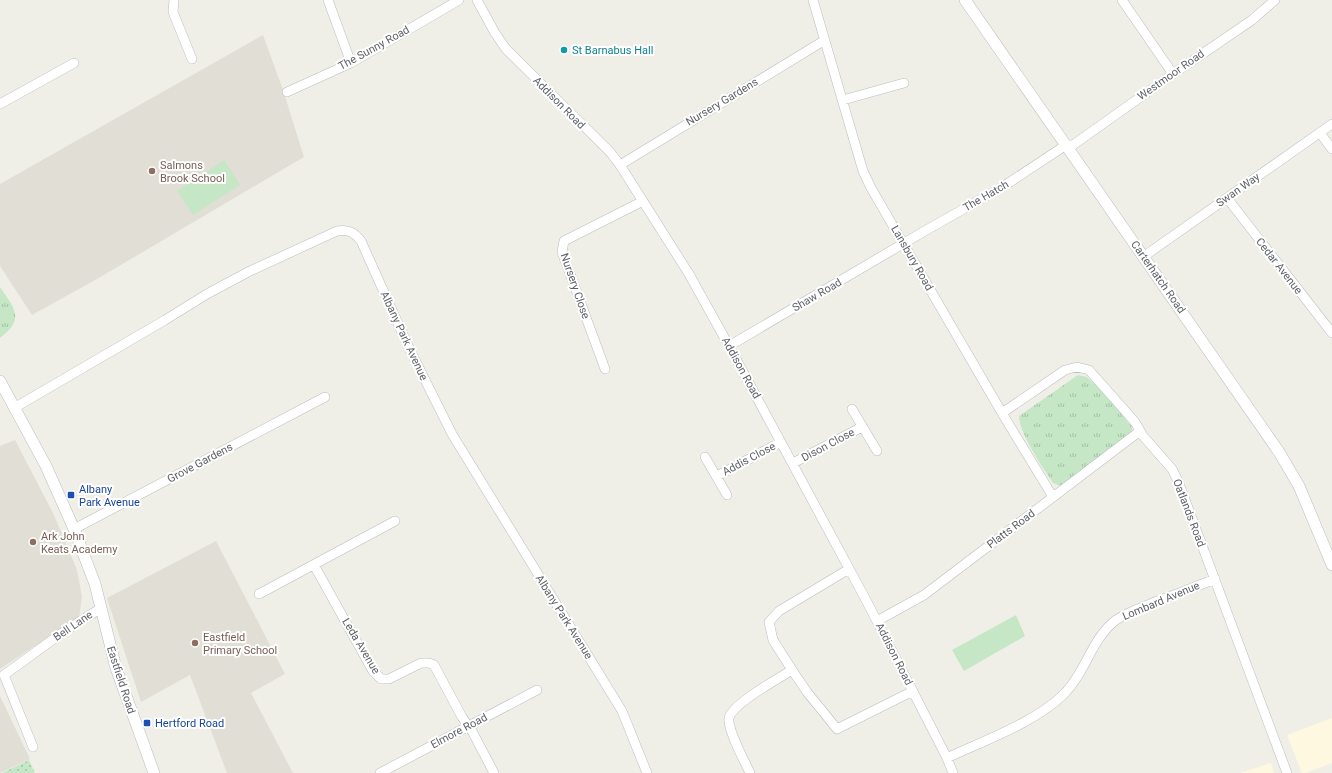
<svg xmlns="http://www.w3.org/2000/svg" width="1332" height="773" viewBox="0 0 1332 773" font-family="Roboto,sans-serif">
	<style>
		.commercial { fill: #fdf8df }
		.education { fill: #e0ded5 }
		.grass { fill: url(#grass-tufts) }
		.park { fill: url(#park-dots) }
		.garden { fill: #c5e7c6 }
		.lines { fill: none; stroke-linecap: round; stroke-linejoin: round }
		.minor-casing { stroke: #b9bcc0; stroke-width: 10 }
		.tertiary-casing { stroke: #b9bcc0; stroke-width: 12 }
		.minor { stroke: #fff; stroke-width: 9 }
		.tertiary { stroke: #fff; stroke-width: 11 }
		.culture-dot { fill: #0f9aa8; stroke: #fff; stroke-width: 1.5 }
		.education-dot { fill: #8d6e63; stroke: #fff; stroke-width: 1.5 }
		.transit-dot { fill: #1a4fb4; stroke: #fff; stroke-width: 1.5 }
		.labels { text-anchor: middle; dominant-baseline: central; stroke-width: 4; stroke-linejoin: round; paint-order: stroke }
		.street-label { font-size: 11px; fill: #5e6267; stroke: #fff }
		.culture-label { font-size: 11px; fill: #0d838f; stroke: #fff; text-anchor: start }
		.education-label { font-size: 11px; fill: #785e54; stroke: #fff; text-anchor: start }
		.transit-label { font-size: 11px; fill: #164399; stroke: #fff; text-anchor: start }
	</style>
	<defs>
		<pattern id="grass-tufts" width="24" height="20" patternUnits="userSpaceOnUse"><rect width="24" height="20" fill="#c5e7c6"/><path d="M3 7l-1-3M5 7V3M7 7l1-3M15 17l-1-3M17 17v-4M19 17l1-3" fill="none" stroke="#a3bfa5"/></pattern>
		<pattern id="park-dots" width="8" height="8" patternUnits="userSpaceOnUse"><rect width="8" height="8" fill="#c5e7c6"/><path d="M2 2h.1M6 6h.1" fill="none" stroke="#a3bfa5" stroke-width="1.8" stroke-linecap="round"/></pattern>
	</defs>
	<rect width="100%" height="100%" fill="#f0efe7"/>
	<path class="commercial" d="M1332,718V763L1306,773H1302L1287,735Z
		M1271,763L1274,773H1240Z"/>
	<path class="education" d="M263,35L283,90L304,157L97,279L32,315L0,266V184Z
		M15,440L54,515L77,570L82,597L79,618L63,629L30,649L0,669V446Z
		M216,541L285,674L251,693L293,773H227L190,675L141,702L107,598Z
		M0,696L30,759L0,773Z"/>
	<path class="grass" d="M0,287C15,309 25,319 0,338Z
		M1078,375L1087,377L1105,394L1132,427V433L1062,486L1053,483C1042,466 1020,435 1019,416Z"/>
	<path class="park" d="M29,760L35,773H2Z"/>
	<path class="garden" d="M224,160L240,185L193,215L177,191Z
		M1016,615L1025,636L964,671L952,650Z"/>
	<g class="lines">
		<g class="minor-casing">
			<path id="minor" d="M174,0L173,12L192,59
				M328,0L351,63
				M477,0L495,33L506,49L610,152L620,165L689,274L729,346L866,600L947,758L953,773
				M813,0L863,171L871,188L1002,413L1053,497
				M1122,0L1173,74
				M287,92L351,63L459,0
				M843,100L904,83
				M0,104L74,63
				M1320,133L1332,149
				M620,165L825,40
				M1227,198L1332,333
				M1143,257L1332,124
				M729,346L923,232L1004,186L1066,145H1073L1173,74L1252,20L1275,0
				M605,369L562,252L564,241L643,201
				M14,408L165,320L207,294L248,272L337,231C348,229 354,232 361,241L409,348L452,434L622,711L647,773
				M852,409L877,451
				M1002,413L1065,370L1077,367L1089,370L1135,422L1143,436L1172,469L1178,481L1287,773
				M705,457L727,495
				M793,463L862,427
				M717,476L781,442
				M74,529L325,397
				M314,565L373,671L381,679H389L421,663H429L434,665L462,717L472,731L494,773
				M849,569L779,611L769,622L773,640L792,670L807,692L837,729L913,691
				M259,594L395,521
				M877,621L924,595L1140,431
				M33,747L4,675L59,635L101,608
				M947,758C983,741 1036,722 1064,694C1086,672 1091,639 1116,620C1128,612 1142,607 1155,602C1175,595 1195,587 1215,579
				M380,773L537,690
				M750,773C745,762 727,729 729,718C732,704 779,678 792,670"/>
		</g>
		<g class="tertiary-casing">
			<path id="tertiary" d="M965,0L1279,452L1299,486L1332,565
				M0,381L46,466L74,529L95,584L116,668L154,773"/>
		</g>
		<use href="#minor" class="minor"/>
		<use href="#tertiary" class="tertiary"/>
	</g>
	<circle class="culture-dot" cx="564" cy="50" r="4"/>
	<g class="education-dot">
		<circle cx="152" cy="171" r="4"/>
		<circle cx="33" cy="542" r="4"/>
		<circle cx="195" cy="643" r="4"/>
	</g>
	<g class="transit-dot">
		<rect x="67" y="491" width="8" height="8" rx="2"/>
		<rect x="143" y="719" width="8" height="8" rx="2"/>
	</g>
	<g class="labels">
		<g class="street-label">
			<text transform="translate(374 48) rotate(-29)">The Sunny Road</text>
			<text transform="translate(1171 75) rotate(-35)">Westmoor Road</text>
			<text transform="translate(722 102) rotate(-31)">Nursery Gardens</text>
			<text transform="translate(559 103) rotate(45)">Addison Road</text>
			<text transform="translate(1238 190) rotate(-35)">Swan Way</text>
			<text transform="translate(986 196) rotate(-30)">The Hatch</text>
			<text transform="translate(912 258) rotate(60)">Lansbury Road</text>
			<text transform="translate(1279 266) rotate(52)">Cedar Avenue</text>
			<text transform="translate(1158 277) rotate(55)">Carterhatch Road</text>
			<text transform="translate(575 286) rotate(71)">Nursery Close</text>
			<text transform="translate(817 295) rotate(-30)">Shaw Road</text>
			<text transform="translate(404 336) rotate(65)">Albany Park Avenue</text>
			<text transform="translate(741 368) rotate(61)">Addison Road</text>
			<text transform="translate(828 445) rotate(-28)">Dison Close</text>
			<text transform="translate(749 459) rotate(-28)">Addis Close</text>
			<text transform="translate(200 463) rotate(-28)">Grove Gardens</text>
			<text transform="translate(1189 513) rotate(69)">Oatlands Road</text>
			<text transform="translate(1011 529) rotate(-37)">Platts Road</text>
			<text transform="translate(1161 601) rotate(-23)">Lombard Avenue</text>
			<text transform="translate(564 617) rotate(58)">Albany Park Avenue</text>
			<text transform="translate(73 626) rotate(-34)">Bell Lane</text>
			<text transform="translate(361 646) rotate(59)">Leda Avenue</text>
			<text transform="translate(894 654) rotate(63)">Addison Road</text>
			<text transform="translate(121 680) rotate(72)">Eastfield Road</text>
			<text transform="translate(459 731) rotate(-28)">Elmore Road</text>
		</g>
		<g class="culture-label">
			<text x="572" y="50">St Barnabus Hall</text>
		</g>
		<g class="education-label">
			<text x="160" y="165">Salmons<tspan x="160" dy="13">Brook School</tspan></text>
			<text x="41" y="536">Ark John<tspan x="41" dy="13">Keats Academy</tspan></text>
			<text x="203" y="637">Eastfield<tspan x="203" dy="13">Primary School</tspan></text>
		</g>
		<g class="transit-label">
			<text x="79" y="489">Albany<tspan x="79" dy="13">Park Avenue</tspan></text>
			<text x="155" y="723">Hertford Road</text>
		</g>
	</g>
</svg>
